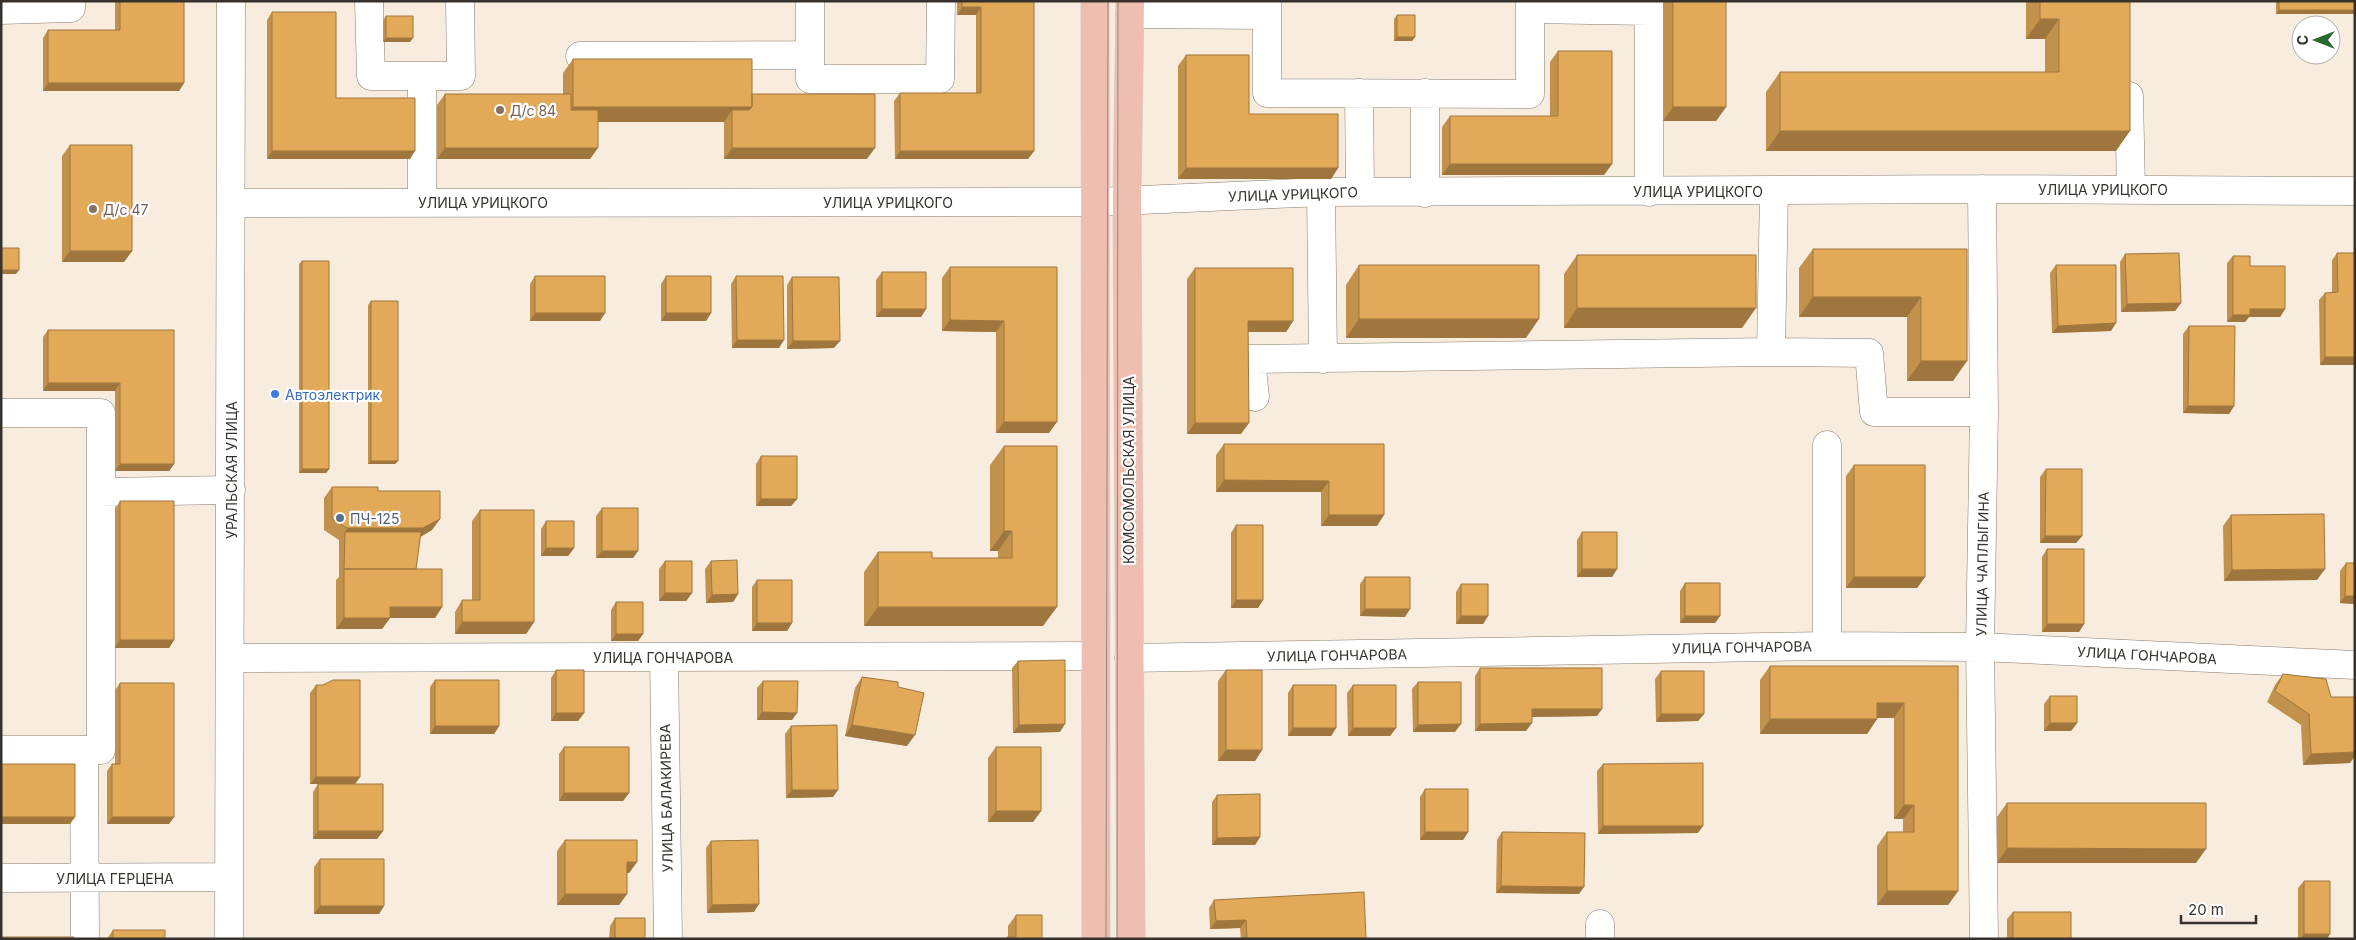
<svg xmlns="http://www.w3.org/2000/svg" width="2356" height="940" viewBox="0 0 2356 940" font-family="Inter,sans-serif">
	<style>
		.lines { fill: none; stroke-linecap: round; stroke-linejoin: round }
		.minor-casing { stroke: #867c6f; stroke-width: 29 }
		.major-casing { stroke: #d3d2d1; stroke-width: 29 }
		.minor { stroke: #fff; stroke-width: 28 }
		.major { stroke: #eebeb0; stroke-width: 28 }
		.tram { stroke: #928a80; stroke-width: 1 }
		.wall { fill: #c2914c }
		.shaded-wall { fill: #9e763e }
		.building { fill: #e2a958; stroke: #9e763e }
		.education-dot { fill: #8d6e63; stroke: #fff; stroke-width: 2 }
		.shop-dot { fill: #3f7fe0; stroke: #fff; stroke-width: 2 }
		.service-dot { fill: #5c6f8a; stroke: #fff; stroke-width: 2 }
		.labels { text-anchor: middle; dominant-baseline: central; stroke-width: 4.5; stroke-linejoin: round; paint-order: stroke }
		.education-label { font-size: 14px; fill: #785e54; stroke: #fff; text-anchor: start }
		.street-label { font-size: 14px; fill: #37322d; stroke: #fff }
		.shop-label { font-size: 14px; fill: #366cbe; stroke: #fff; text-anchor: start }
		.service-label { font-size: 14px; fill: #4e5e75; stroke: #fff; text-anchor: start }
	</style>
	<rect width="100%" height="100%" fill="#f7ecdd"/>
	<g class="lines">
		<g class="minor-casing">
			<path id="minor" d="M369,1L371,76H422V202
				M810,1V55
				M1267,1V93L1530,94V1
				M1530,9L1649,11
				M1,10L71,8V1
				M1130,14L1267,15
				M580,56L810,55V79H940L941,1
				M422,76H461L460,1
				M1359,93L1360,192
				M1425,93V193
				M2129,96L2131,189
				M1982,189L1984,412L1980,647L1984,939
				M1321,192L1323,359
				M1649,192V1
				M232,203L1096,202L1321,192L1982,189L2355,191
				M1771,352L1774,191
				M1255,397L1251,359L1771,352L1869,353L1874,412H1984
				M1,413H101V750H84L85,939
				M1827,445V646
				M101,492L231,490
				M664,657L668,939
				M230,658L1095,656
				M1129,658L1827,646L1980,647L2355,665
				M1,750H84
				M1,878L228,877
				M1600,924V939
				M229,939L231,1"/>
		</g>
		<g class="major-casing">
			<path id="major" d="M1095,1L1096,939
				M1130,1L1127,199L1131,939"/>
		</g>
		<use href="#minor" class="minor"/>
		<use href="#major" class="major"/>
		<path class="tram" d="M1106,939L1108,1
			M1117,939L1118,1"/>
	</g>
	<path class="wall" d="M115,1H184V83L179,91H43V38L48,30H115Z
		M957,1H1034V151L1028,159H895L894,101L900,93H976V15H957Z
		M1663,1H1726V107L1716,121H1663Z
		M2026,1H2130L2116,151H1766V92L1780,72H2045V39H2026Z
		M2276,1H2355V14H2276Z
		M272,12L336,98L410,159H267V20Z
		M1397,15L1415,37L1412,41H1394V19Z
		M386,16L410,42H383V20Z
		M1558,51L1612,164L1604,175H1442V127L1450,116H1550V62Z
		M1186,55L1249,114L1338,168L1331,179H1178V66Z
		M573,59L752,94L867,159H724V122H598L590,159H437V105L445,94H563V73Z
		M70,145L132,251L124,262H62V156Z
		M1813,249H1967L1953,381H1907V317H1799V268Z
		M2337,253H2355V365H2320L2319,300L2325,293H2332V260Z
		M2125,254L2181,303L2175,311L2121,312L2120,262Z
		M1577,255L1742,328H1564V274Z
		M2233,256L2250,266L2285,309L2280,317H2249L2245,322H2227V263Z
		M302,261L329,469L326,473H299V264Z
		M1359,265L1526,338H1346V285Z
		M2056,265L2111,331L2052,333L2050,273Z
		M950,267H1057L1049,433H996V332L942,331V278Z
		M1195,268L1293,321L1286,332H1248L1241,434H1187V279Z
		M882,272L926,309L921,317H876V280Z
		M535,276L600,321H530V284Z
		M666,276L711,313L706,321H661V284Z
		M736,276L779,348H732L731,284Z
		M792,277L834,348L787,349V285Z
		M371,301L398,461L395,464H368V305Z
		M2189,326L2234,406L2229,414L2183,413V334Z
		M48,330H174V464L169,471H115V391H43V337Z
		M1224,444H1384L1377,526H1321V492H1216V455Z
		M1004,446L1043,626H864V572L878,552L932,558H998V551H990V465Z
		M761,456L797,499L791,506H756V464Z
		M1854,465L1925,577L1917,588H1846V476Z
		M2046,469L2082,536L2076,543H2040V477Z
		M332,487L378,491L432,530L420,537L416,569L442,607L435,618H390L382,629H336V580L339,577V540L324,530V498Z
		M120,501L174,640L169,648H115V509Z
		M602,508L638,551L633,558H596V516Z
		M480,510L534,622L526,634H455V612L462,600H472V521Z
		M2231,515L2317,580L2224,581L2223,526Z
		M546,521L574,548L568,556H541V529Z
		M1236,525L1263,600L1258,608H1231V533Z
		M1582,532L1617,569L1612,577H1577V540Z
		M2047,549L2084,624L2079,632H2042V557Z
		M665,561L692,593L686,601H659V569Z
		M711,561L738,594L733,602L706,603L705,569Z
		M2346,563L2355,604L2340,603V571Z
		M1365,577L1405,617L1360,616V584Z
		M757,580L792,623L787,631H752V587Z
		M1685,583L1720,616L1715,623H1680V591Z
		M1461,584L1488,616L1483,624H1456V592Z
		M616,602L643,634L638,641H611V610Z
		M1018,661L1060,732L1013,733L1012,668Z
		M1770,666H1958V891L1948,905H1877V846L1887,832H1903V819H1894V718H1877V719L1867,734H1760V680Z
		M1480,668L1597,716L1532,717L1526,731H1475V676Z
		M556,670L584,713L578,721H551V678Z
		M1226,670L1262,750L1255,761H1218V681Z
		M1661,671L1704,714L1698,721L1656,722L1655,679Z
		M2283,674L2350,763L2303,765L2301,725L2267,702L2275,685Z
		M862,677L898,687L907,746L845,736L855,688Z
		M435,680L499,726L494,734H430V687Z
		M763,681L792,720H757V688Z
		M1418,682L1455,732H1413L1412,689Z
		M120,683L174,817L169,824H107V771L112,764H115V690Z
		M316,685L360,777L355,784H310V693Z
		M1293,685L1336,728L1331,736H1288V693Z
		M1353,685L1396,728L1390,736H1348L1347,693Z
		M2050,696L2077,723L2071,731H2044V704Z
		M791,726L833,797L786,798L785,734Z
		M564,747L629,793L623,801H559V754Z
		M996,747L1041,811L1033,822H988V758Z
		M1603,764L1698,833L1598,834L1597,771Z
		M318,784L383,831L377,839H313V792Z
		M1425,789L1468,832L1463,840H1420V797Z
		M1217,795L1260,837L1255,845H1212V802Z
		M2007,803L2196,863H1997V817Z
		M1502,832L1579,894L1496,893L1497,840Z
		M565,840L637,862L629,873H627V894L619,905H557V851Z
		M711,841L754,912L707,913L706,848Z
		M320,859L384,906L379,914H314V867Z
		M2304,881L2327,939H2298V888Z
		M1214,900L1366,939H1241L1240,928L1210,929L1209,908Z
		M2013,912L2071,939H2007V919Z
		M1016,915L1042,939H1005L1007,937H1008V926Z
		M615,918L645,939H609L610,926Z
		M113,930L165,939H107Z"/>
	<path class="shaded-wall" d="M962,7H981L976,15H957Z
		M2279,10H2355V14H2276Z
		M2040,19H2059L2045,39H2026Z
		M1397,37H1415L1412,41H1394Z
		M386,38H413L410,42H383Z
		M48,83H184L179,91H43Z
		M573,107H752L742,122L732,110L724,122H563Z
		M1673,107H1726L1716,121H1663Z
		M1780,131H2130L2116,151H1766Z
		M445,148H598L590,159H437Z
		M732,148H875L867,159H724Z
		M272,151H415L410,159H267Z
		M900,151H1034L1028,159H895Z
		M1450,164H1612L1604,175H1442Z
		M1186,168H1338L1331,179H1178Z
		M70,251H132L124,262H62Z
		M1,270H19L16,274H1Z
		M1813,297H1921L1907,317H1799Z
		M2181,303L2175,311L2121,312L2127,304Z
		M1577,308H1756L1742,328H1564Z
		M882,309H926L921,317H876Z
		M2250,309H2285L2280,317H2249L2245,322H2227L2233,315Z
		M535,313H605L600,321H530Z
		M666,313H711L706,321H661Z
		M1359,319H1539L1526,338H1346Z
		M950,320L1004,321L996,332L942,331Z
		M1248,321H1293L1286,332H1240Z
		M2116,323L2111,331L2052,333L2058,326Z
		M737,340H784L779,348H732Z
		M793,341H840L834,348L787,349Z
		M2325,357H2355V365H2320Z
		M1921,361H1967L1953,381H1907Z
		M48,383H120L115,391H43Z
		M2188,406H2234L2229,414L2183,413Z
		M1004,422H1057L1049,433H996Z
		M1195,423H1249L1241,434H1187Z
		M371,461H398L395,464H368Z
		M120,464H174L169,471H115Z
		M302,469H329L326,473H299Z
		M1224,480L1329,481L1321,492H1216Z
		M761,499H797L791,506H756Z
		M1329,515H1384L1377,526H1321Z
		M440,519L432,530L415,540L345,532L347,528Z
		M1004,531H1012L998,551H990Z
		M2045,536H2082L2076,543H2040Z
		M546,548H574L568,556H541Z
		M602,551H638L633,558H596Z
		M1582,569H1617L1612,577H1577Z
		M2325,569L2317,580L2224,581L2232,570Z
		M1854,577H1925L1917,588H1846Z
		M665,593H692L686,601H659Z
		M738,594L733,602L706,603L712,595Z
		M2345,596H2355V604L2340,603Z
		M1236,600H1263L1258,608H1231Z
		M390,607H442L435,618H390L382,629H336L344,618Z
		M878,607H1057L1043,626H864Z
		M1365,609H1410L1405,617L1360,616Z
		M1461,616H1488L1483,624H1456Z
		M1685,616H1720L1715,623H1680Z
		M462,622H534L526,634H455Z
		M757,623H792L787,631H752Z
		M2047,624H2084L2079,632H2042Z
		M616,634H643L638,641H611Z
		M120,640H174L169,648H115Z
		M1877,703H1904L1894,718H1867Z
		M1532,709H1602L1597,716L1526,717Z
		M762,712L797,713L792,720H757Z
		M556,713H584L578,721H551Z
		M1661,714H1704L1698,721L1656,722Z
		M1770,719H1877L1867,734H1760Z
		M1532,723L1526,731H1475L1480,724Z
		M2050,723H2077L2071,731H2044Z
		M1065,724L1060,732L1013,733L1019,725Z
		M1461,724L1455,732H1413L1418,725Z
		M852,725L915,735L907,746L845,736Z
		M435,726H499L494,734H430Z
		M1293,728H1336L1331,736H1288Z
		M1353,728H1396L1390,736H1348Z
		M1226,750H1262L1255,761H1218Z
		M2355,752V756L2350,763L2303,765L2311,754Z
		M316,777H360L355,784H310Z
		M792,790H838L833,797L786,798Z
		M564,793H629L623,801H559Z
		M1904,805H1914L1903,819H1894Z
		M996,811H1041L1033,822H988Z
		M1,817H75L70,824H1Z
		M112,817H174L169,824H107Z
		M1603,826H1703L1698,833L1598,834Z
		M318,831H383L377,839H313Z
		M1425,832H1468L1463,840H1420Z
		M1260,837L1255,845H1212L1217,838Z
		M2007,848L2206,849L2196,863H1997Z
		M627,862H637L629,873H619Z
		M1501,886L1584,887L1579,894L1496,893Z
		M1887,891H1958L1948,905H1877Z
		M565,894H627L619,905H557Z
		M759,904L754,912L707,913L712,905Z
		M320,906H384L379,914H314Z
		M1246,920L1240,928L1210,929L1216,921Z
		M2304,934H2330L2327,939H2300Z"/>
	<path class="building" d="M120,1H184V83H48V30H120Z
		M962,1H1034V151H900V93H981V7H962Z
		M1673,1H1726V107H1673Z
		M2040,1H2130V131H1780V72H2059V19H2040Z
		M2279,1H2355V10H2279Z
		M272,12H336V98H415V151H272Z
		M1397,15H1415V37H1397Z
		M386,16H413V38H386Z
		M1558,51H1612V164H1450V116H1558Z
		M1186,55H1249V114H1338V168H1186Z
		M573,59H752V107H573Z
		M445,94H571V110H598V148H445Z
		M752,94H875V148H732V110H749L752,107Z
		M70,145H132V251H70Z
		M1,248H19V270H1Z
		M1813,249H1967V361H1921V297H1813Z
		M2179,253L2181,303L2127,304L2125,254Z
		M2337,253H2355V357H2325V293L2338,292Z
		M1577,255H1756V308H1577Z
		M2233,256H2250V266H2285V309H2250V315H2233Z
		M302,261H329V469H302Z
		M1359,265H1539V319H1359Z
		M2056,265H2116V323L2058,326Z
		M950,267H1057V422H1004V321L950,320Z
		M1195,268H1293V321H1248L1249,423H1195Z
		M882,272H926V309H882Z
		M535,276H605V313H535Z
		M666,276H711V313H666Z
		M736,276H783L784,340H737Z
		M792,277H839L840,341H793Z
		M371,301H398V461H371Z
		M2189,326H2235L2234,406H2188Z
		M48,330H174V464H120V383H48Z
		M1224,444H1384V515H1329V481L1224,480Z
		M1004,446H1057V607H878V552H932V558H1012V531H1004Z
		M761,456H797V499H761Z
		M1854,465H1925V577H1854Z
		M2046,469H2082V536H2045Z
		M332,487H378V491H440V519L423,528H347L332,519Z
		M120,501H174V640H120Z
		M602,508H638V551H602Z
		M480,510H534V622H462V600H480Z
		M2324,514L2325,569L2232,570L2231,515Z
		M546,521H574V548H546Z
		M1236,525H1263V600H1236Z
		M345,532H421L416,569H344Z
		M1582,532H1617V569H1582Z
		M2047,549H2084V624H2047Z
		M737,560L738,594L712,595L711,561Z
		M665,561H692V593H665Z
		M2346,563H2355V596H2345Z
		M344,569H442V607H390V618H344Z
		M1365,577H1410V609H1365Z
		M757,580H792V623H757Z
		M1685,583H1720V616H1685Z
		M1461,584H1488V616H1461Z
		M616,602H643V634H616Z
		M1065,660V724L1019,725L1018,661Z
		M1770,666H1958V891H1887V832H1914V805H1904V703H1877V719H1770Z
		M1480,668H1602V709H1532V723L1480,724Z
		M556,670H584V713H556Z
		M1226,670H1262V750H1226Z
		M1661,671H1704V714H1661Z
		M2283,674L2326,679L2331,697H2355V752L2311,754L2309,714L2275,691Z
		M862,677L898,682V687L924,693L915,735L852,725Z
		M333,680H360V777H316V685H323Z
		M435,680H499V726H435Z
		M763,681H798L797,713L762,712Z
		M1418,682H1461V724L1418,725Z
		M120,683H174V817H112V764H120Z
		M1293,685H1336V728H1293Z
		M1353,685H1396V728H1353Z
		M2050,696H2077V723H2050Z
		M837,725L838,790H792L791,726Z
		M564,747H629V793H564Z
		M996,747H1041V811H996Z
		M1703,763V826H1603V764Z
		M1,764H75V817H1Z
		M318,784H383V831H318Z
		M1425,789H1468V832H1425Z
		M1260,794V837L1217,838V795Z
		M2007,803H2206V849L2007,848Z
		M1502,832L1585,833L1584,887L1501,886Z
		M565,840H637V862H627V894H565Z
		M758,840L759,904L712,905L711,841Z
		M320,859H384V906H320Z
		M2304,881H2330V934H2304Z
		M1364,892L1366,939H1247L1246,920L1216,921L1214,900Z
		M2013,912H2071V939H2013Z
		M1016,915H1042V939H1007V937H1016Z
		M615,918H645V939H615Z
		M113,930H165V939H113Z
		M1,937H74V939H1Z"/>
	<g class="education-dot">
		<circle cx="500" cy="110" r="5"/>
		<circle cx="93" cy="209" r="5"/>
	</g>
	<circle class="shop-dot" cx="275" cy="394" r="5"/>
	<circle class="service-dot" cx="340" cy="518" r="5"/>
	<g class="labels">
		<g class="education-label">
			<text x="510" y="110">Д/с 84</text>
			<text x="103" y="209">Д/с 47</text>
		</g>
		<g class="street-label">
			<text x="2103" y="189">УЛИЦА УРИЦКОГО</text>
			<text x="1698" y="191">УЛИЦА УРИЦКОГО</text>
			<text transform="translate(1293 194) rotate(-2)">УЛИЦА УРИЦКОГО</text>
			<text x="483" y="202">УЛИЦА УРИЦКОГО</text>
			<text x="888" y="202">УЛИЦА УРИЦКОГО</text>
			<text transform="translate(231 470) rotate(-90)">УРАЛЬСКАЯ УЛИЦА</text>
			<text transform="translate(1128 470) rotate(-90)">КОМСОМОЛЬСКАЯ УЛИЦА</text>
			<text transform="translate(1982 564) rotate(-89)">УЛИЦА ЧАПЛЫГИНА</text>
			<text transform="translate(1742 647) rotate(-1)">УЛИЦА ГОНЧАРОВА</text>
			<text transform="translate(1337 655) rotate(-1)">УЛИЦА ГОНЧАРОВА</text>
			<text transform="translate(2147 655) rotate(3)">УЛИЦА ГОНЧАРОВА</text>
			<text x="663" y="657">УЛИЦА ГОНЧАРОВА</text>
			<text transform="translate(666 798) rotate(-91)">УЛИЦА БАЛАКИРЕВА</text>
			<text x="115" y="878">УЛИЦА ГЕРЦЕНА</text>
		</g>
		<g class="shop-label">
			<text x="285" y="394">Автоэлектрик</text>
		</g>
		<g class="service-label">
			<text x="350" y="518">ПЧ-125</text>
		</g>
	</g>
	<rect width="2356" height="940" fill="none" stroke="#37322d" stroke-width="5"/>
	<g transform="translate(2316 40) rotate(270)"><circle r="24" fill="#ffffff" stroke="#afadab"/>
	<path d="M0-4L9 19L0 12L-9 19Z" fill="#296831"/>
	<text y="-8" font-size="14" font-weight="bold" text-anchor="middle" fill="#37322d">С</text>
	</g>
	<path d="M2181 915v8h75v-8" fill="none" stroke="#37322d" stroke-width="2.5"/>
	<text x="2188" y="915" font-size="15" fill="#37322d" stroke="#ffffff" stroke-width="4" paint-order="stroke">20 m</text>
</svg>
